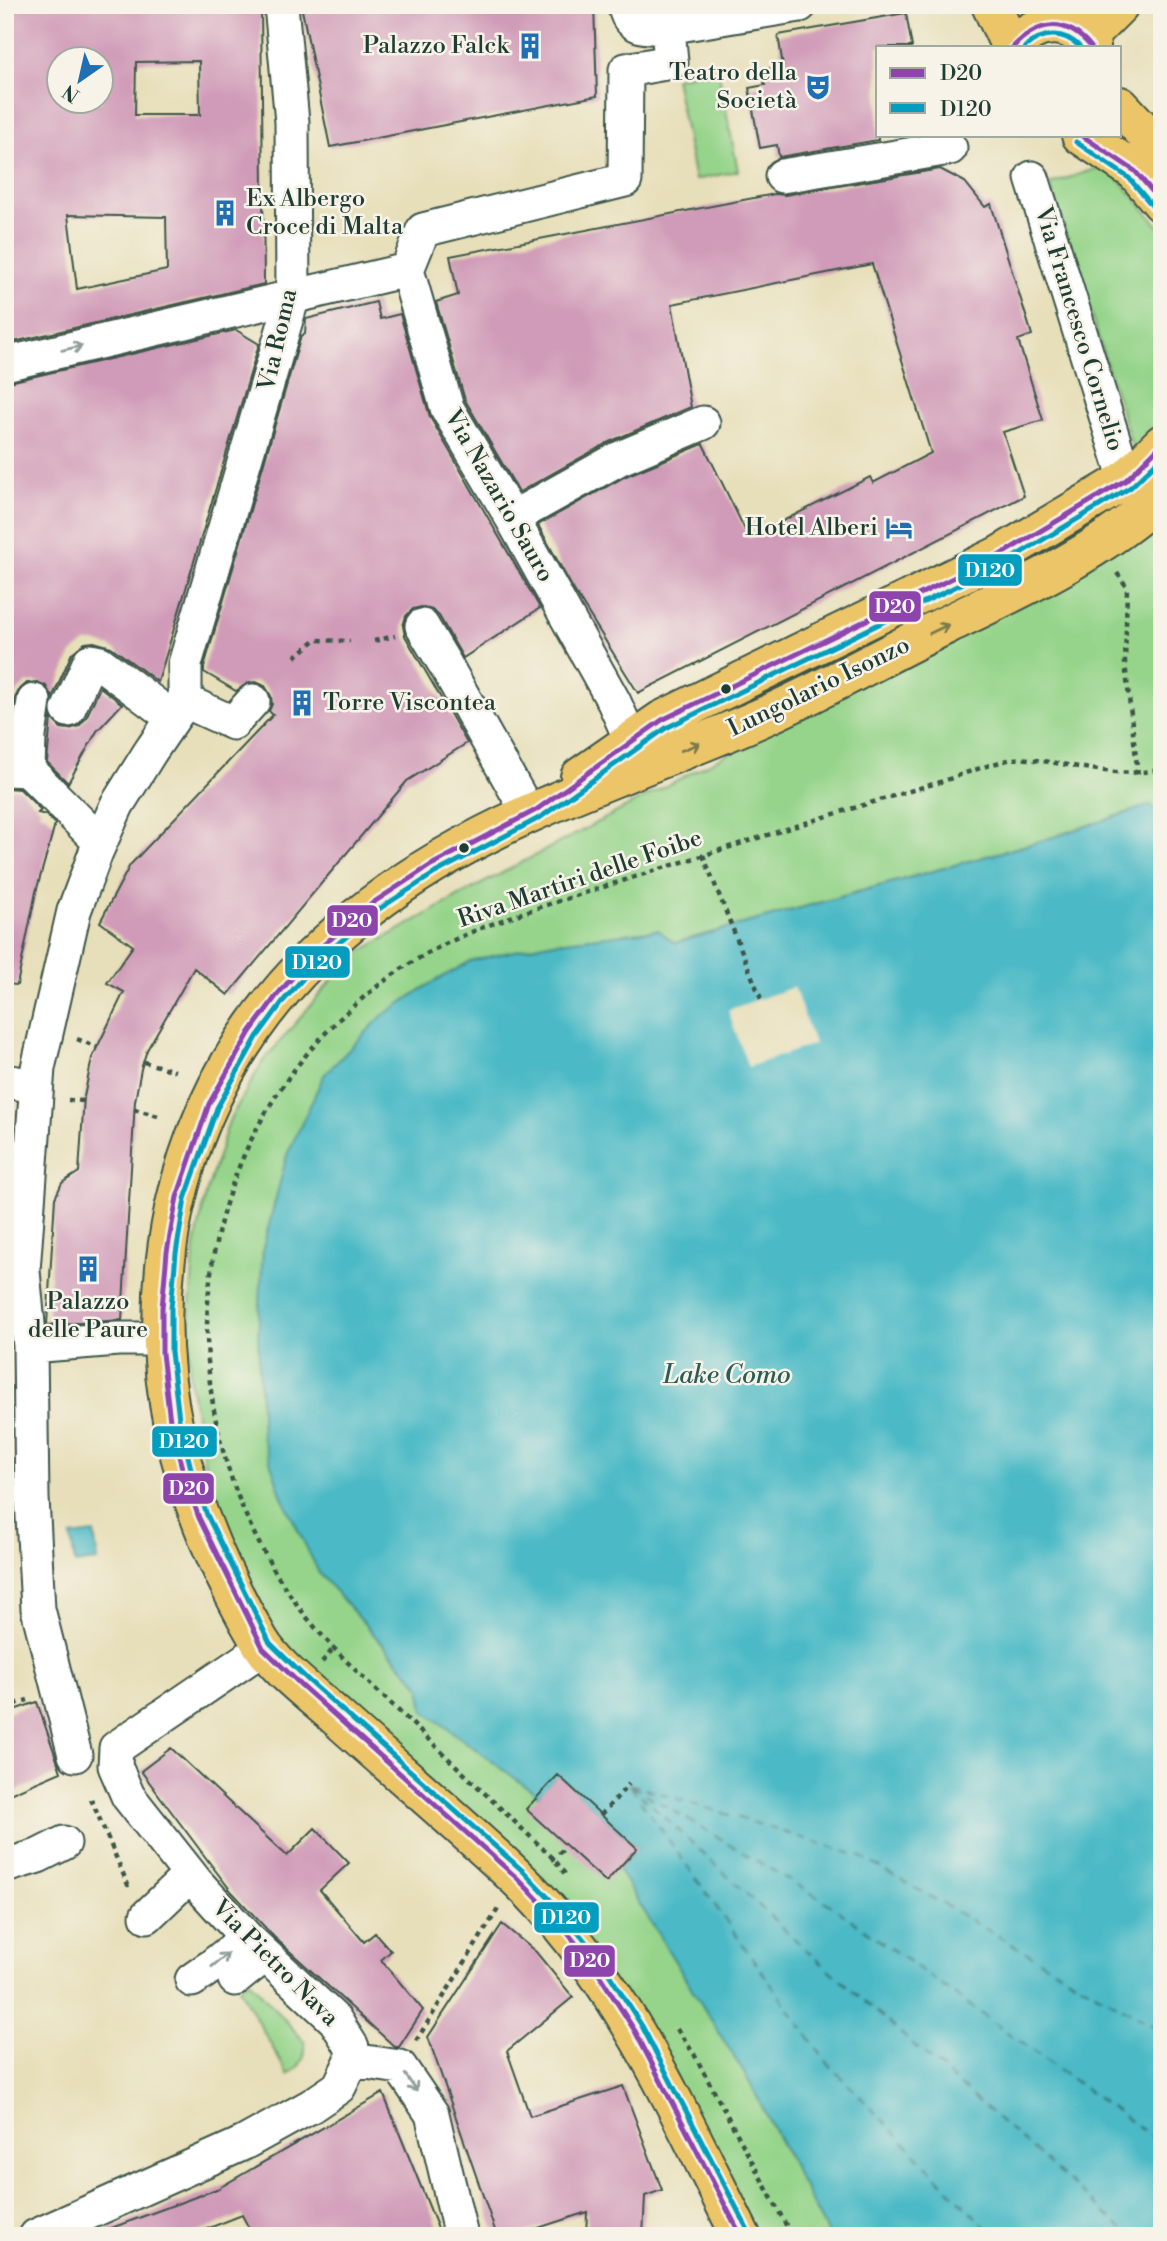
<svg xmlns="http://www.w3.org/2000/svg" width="1167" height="2241" viewBox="0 0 1167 2241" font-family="'Libre Bodoni',serif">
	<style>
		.green { fill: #95d48a; stroke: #5a885f; stroke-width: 2 }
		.water { fill: #4cbac6; stroke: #367c7d; stroke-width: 2 }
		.pier { fill: #e7dfb9 }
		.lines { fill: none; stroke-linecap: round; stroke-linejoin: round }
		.ferry { stroke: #2a5c58; stroke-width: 2; stroke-dasharray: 9 7; stroke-linecap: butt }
		.building { fill: #d09bb8; fill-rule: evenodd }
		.minor-casing { stroke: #3d5548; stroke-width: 37 }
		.major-casing { stroke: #3d5548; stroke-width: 42 }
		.path { stroke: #3d5548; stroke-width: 4.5; stroke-dasharray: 5 5; stroke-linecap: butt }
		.minor { stroke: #fff; stroke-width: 33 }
		.major { stroke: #ecc569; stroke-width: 38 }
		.bus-1-casing { stroke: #f7f3e8; stroke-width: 10 }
		.bus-2-casing { stroke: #f7f3e8; stroke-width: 10 }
		.bus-1 { stroke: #8e44ad; stroke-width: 5 }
		.bus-2 { stroke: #039ebf; stroke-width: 5 }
		.oneway { stroke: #8f9e9a }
		.oneway2 { stroke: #7b7a4c }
		.bus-dot { fill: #1f3d34; stroke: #f7f3e8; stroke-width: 2.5 }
		.labels { text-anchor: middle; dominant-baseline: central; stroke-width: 5; stroke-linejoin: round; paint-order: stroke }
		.poi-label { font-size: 24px; fill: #1f3d34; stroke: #f7f3e8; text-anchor: end }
		.street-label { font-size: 24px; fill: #1f3d34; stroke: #f7f3e8 }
		.water-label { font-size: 26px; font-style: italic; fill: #2a5c58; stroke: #f7f3e8 }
		.line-badge { stroke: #f7f3e8; stroke-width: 2.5 }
		.badge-label { font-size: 19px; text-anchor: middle; font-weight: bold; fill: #fff }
	</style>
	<rect width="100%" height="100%" fill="#f7f3e8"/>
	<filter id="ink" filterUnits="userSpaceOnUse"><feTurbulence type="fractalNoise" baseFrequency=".0143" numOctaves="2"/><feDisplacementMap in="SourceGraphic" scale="14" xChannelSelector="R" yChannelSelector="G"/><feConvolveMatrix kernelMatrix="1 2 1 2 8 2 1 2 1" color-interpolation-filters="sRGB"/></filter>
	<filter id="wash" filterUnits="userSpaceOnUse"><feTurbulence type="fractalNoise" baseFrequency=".00686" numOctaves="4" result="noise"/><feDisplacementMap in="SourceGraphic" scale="28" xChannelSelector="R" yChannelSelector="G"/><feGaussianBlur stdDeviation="1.57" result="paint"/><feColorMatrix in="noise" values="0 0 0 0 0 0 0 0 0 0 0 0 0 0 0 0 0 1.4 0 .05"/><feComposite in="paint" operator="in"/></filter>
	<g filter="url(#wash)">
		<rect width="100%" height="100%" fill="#e7dfb9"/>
		<path class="green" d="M718,69L738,171L695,180L675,78Z
			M1107,165L1162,230V422L1133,449L1050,184Z
			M1162,523V820L1151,805L1041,841L674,943L658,930L549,943L471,961L425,987L382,1016L319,1573L420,1686L558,1775L637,1848L750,2083L829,2236H755L565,1911L287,1656L220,1548L190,1382L189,1319L195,1245L206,1194L229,1121L262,1063L351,957L472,889Z
			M249,1980L304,2041C308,2056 301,2066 288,2075L239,1988Z"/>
		<path class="water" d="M1151,805L1162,819V2236H829L750,2083L618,1869L637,1848L558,1776L539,1796L424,1711L420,1686L319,1573L282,1497L262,1437L258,1338L263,1248L287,1155L324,1075L382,1016L425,987L471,961L549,943L658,930L675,943L1041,841Z
			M94,1533L98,1561L75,1564L71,1536Z"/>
		<path class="pier" d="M794,987L814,1044L748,1067L728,1010Z"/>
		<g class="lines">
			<path class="ferry" d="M629,1784L812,1955L1131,2236
				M630,1784L860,1856L1162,2031
				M632,1786L829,1904L1162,2144
				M631,1787L825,2060L994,2236"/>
		</g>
		<g id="blocks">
			<path class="building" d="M5,5H261L264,284L5,344ZM60,60H102V102H60ZM199,61L200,115H135L136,62ZM68,215L166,217L167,270L77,289Z
				M301,5H594L597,96L330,147Z
				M906,13L912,47H878V140L779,157L777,145L760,148L749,88L765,85L762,70L783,66L778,35Z
				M940,169L965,182L985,207L991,204L1032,335L1018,340L1043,420L1003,432L1024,496L638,693L572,587L538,525L626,476L703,444L749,538L870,477L873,483L931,453L872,264L672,304L691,407L609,442L519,492L465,400L436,302L458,295L450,256L775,194L785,195Z
				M376,302L380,319L400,314L430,417L540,608L463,658L439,616L432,610L421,607L413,609L406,616L403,626L405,636L467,743L407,781L228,995L194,968L147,1050L141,1069L135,1101L122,1320L47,1325L55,1198L62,1183L79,1172L84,1097L92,1058L124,992L107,983L133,946L100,922L130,865L273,715L269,711L272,704L271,696L265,686L256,682L248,683L236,691L204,672V667L301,336L305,334L306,319Z
				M236,330L259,344L158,682L111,647L94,642L85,643L72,653L52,698L46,686L37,682L27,683L19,690L15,698L9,750H5V383Z
				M100,687L122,704L97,731L68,783L47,762L51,718L61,728L69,729L79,726L86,718Z
				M5,788L20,789L41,810L38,813L46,815L55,824L36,892L17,985L5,984Z
				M37,1702L61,1772L5,1796V1713Z
				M171,1748L287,1856L315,1828L349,1863L320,1890L364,1942L375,1933L391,1951L381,1960L423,2010L399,2047H395L274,1937L232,1892L215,1870L141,1771Z
				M558,1775L637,1848L606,1882L526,1809Z
				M502,1924L536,1952L573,1997L507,2051L530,2116L623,2086L662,2190L645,2196L643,2236H586L587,2212L514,2236H497L428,2037Z
				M383,2093L441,2236H253L242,2215L189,2236H98V2233L217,2189Z"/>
		</g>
	</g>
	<g filter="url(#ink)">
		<use href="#blocks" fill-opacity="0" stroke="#3d5548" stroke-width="2"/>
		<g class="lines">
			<g class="minor-casing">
				<path id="minor" d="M625,5C627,29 648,28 667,27L800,5
					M782,176L950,148
					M1032,178L1126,480
					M407,270L447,408L512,518L614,702L631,740L645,763
					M407,270L423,230L625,180L626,70L671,62L666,5
					M5,364L407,270
					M512,518L618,459L703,423
					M422,626L446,666L529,814
					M185,701L233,723L253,701
					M68,710L90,661L100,663L173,718
					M5,769L28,770L100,842
					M28,770L29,736L34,701
					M5,1081L36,1086
					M30,1346L118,1339H162
					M75,1755L38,1609L32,1498L30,1346L23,1271L38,1068L74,911L96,852L117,805L150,752L185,701V664L293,296L292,122L281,5
					M5,1866L38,1856L64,1843
					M147,1916L190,1875
					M235,1979L264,1956
					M192,1980L212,1966L247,1938
					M352,2060L400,2067L432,2114L461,2236
					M36,2236L244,2143L311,2106L339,2087L352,2060V2047L335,2020L247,1938L196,1882L128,1796L115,1766L116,1748L263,1648"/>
			</g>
			<g class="major-casing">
				<path id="major" d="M991,5L1011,47
					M1085,39L1119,5
					M1013,47C1034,20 1070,16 1091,47
					M1120,106L1162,151
					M1081,135L1135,171L1162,203
					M580,777L662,720L1000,555L1126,480L1162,444
					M741,2236C677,2110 620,1976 516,1877C459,1823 398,1772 339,1719C314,1696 276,1669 259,1640C180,1504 141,1366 174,1209C216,1016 352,894 526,815C602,780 681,753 758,719C822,691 884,655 948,624C1023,588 1099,553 1162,496"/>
			</g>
			<path class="path" d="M1117,573L1127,587L1125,663L1138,775
				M374,641L395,636
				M295,657L315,640L350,641
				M703,855L761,999
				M77,1039L97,1047
				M144,1062L175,1071
				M68,1100L84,1101
				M134,1109L158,1116
				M322,1662L333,1649
				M5,1707L28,1700
				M91,1799L128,1885L134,1883
				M601,1815L629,1784
				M551,1860L566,1847
				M565,1874L554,1859C503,1811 453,1763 403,1715C364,1678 324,1643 293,1599C151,1397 186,1123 390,977C452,932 525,912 597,889C663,868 730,847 796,826C844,811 892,796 940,782C964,774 988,764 1013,759C1024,757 1038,761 1050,762C1087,768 1125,778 1162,769
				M677,2029L694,2054L792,2236
				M416,2041L498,1909"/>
			<use href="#minor" class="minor"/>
			<use href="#major" class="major"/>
			<g class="bus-1-casing">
				<path id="bus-1" d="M1013,47C1039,20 1066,17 1091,47
					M1081,135L1135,171L1162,203
					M741,2236L635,2031L593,1965L555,1917L517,1878L301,1685L263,1648L199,1518L184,1476L170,1421L162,1353V1308L167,1252L177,1197L209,1104L250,1032L277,995L314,953L374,902L431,865L536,810L662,720L1000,555L1126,480L1162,444"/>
			</g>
			<g class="bus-2-casing">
				<path id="bus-2" d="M1025,47C1042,32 1063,30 1080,47
					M1076,142L1129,178L1155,209
					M749,2232L642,2026L600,1960L562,1912L523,1871L307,1679L270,1643L207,1515L192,1473L179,1419L171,1352V1308L176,1253L185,1199L217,1108L257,1037L284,1000L320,959L379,909L435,873L541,817L666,728L1004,563L1131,487L1162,457"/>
			</g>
			<use href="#bus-1" class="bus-1"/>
			<use href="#bus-2" class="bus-2"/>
		</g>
		<defs><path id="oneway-shaft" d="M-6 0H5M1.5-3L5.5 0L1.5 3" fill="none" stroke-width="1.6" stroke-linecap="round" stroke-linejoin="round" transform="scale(1.75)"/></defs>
		<g class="oneway">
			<use href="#oneway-shaft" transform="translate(72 348) rotate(-13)"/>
			<use href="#oneway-shaft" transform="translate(220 1960) rotate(-39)"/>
			<use href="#oneway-shaft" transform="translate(411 2083) rotate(56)"/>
		</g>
		<g class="oneway2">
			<use href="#oneway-shaft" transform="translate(939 629) rotate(-26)"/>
			<use href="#oneway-shaft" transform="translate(690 747) rotate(-22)"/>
		</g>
	</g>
	<defs>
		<g id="building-bare" transform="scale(2.1)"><path d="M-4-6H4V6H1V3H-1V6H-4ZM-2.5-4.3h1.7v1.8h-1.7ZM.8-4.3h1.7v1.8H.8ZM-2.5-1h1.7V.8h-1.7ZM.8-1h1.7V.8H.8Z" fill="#1f6fb2" stroke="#f7f3e8" stroke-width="2.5" paint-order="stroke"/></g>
		<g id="theatre-bare" transform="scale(2.1)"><path d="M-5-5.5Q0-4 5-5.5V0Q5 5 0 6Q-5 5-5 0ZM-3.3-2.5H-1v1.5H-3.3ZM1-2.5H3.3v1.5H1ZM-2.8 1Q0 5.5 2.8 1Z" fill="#1f6fb2" stroke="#f7f3e8" stroke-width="2.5" paint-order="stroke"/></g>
		<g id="hotel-bare" transform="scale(2.1)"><path d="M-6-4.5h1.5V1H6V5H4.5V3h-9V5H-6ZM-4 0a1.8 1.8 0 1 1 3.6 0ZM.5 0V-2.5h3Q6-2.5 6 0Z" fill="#1f6fb2" stroke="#f7f3e8" stroke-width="2.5" paint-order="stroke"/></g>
	</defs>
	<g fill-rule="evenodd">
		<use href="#building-bare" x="530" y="46"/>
		<use href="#theatre-bare" x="818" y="87"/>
		<use href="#building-bare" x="225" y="213"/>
		<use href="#hotel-bare" x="899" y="528"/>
		<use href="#building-bare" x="302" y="703"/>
		<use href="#building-bare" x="88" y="1269"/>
	</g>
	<g class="bus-dot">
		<circle cx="726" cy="689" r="6"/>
		<circle cx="464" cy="848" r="6"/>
	</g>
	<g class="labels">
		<g class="poi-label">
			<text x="509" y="46">Palazzo Falck</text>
			<text x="797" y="73">Teatro della<tspan x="797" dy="28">Società</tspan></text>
			<text x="246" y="199" text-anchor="start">Ex Albergo<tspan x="246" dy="28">Croce di Malta</tspan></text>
			<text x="878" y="528">Hotel Alberi</text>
			<text x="323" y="703" text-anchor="start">Torre Viscontea</text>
			<text x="88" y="1302" text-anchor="middle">Palazzo<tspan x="88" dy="28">delle Paure</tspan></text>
		</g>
		<g class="street-label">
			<text transform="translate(1079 329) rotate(73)">Via Francesco Cornelio</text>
			<text transform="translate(278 340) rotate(-77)">Via Roma</text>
			<text transform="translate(499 496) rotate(60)">Via Nazario Sauro</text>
			<text transform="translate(819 687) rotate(-26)">Lungolario Isonzo</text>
			<text transform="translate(580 879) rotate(-19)">Riva Martiri delle Foibe</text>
			<text transform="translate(275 1963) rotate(45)">Via Pietro Nava</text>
		</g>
		<g class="water-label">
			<text x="727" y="1375">Lake Como</text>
		</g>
	</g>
	<g class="line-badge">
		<rect x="957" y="553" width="66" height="34" rx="7" fill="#039ebf"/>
		<rect x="868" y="590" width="54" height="33" rx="7" fill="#8e44ad"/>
		<rect x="326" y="904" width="53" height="33" rx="7" fill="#8e44ad"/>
		<rect x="284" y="945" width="67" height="34" rx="7" fill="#039ebf"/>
		<rect x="151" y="1425" width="67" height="33" rx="7" fill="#039ebf"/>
		<rect x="162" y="1472" width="53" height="33" rx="7" fill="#8e44ad"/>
		<rect x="533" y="1901" width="67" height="33" rx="7" fill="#039ebf"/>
		<rect x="563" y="1944" width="53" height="34" rx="7" fill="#8e44ad"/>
	</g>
	<g class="badge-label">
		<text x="990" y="577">D120</text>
		<text x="895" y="613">D20</text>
		<text x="352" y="927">D20</text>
		<text x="317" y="969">D120</text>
		<text x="184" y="1448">D120</text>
		<text x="189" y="1495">D20</text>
		<text x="566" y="1924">D120</text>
		<text x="590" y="1967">D20</text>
	</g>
	<rect width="1167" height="2241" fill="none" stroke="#f7f3e8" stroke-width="28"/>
	<rect x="876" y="46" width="245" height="91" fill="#f7f3e8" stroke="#a1aaa0" stroke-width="2"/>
	<rect x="890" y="68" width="35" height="10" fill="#8e44ad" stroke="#a1aaa0" stroke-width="2"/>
	<text x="940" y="80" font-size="21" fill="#1f3d34">D20</text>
	<rect x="890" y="103" width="35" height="10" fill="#039ebf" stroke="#a1aaa0" stroke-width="2"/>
	<text x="940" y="116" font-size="21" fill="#1f3d34">D120</text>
	<g transform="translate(80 80) rotate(214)"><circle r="33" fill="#f7f3e8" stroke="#a1aaa0" stroke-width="2"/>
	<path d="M0-5L12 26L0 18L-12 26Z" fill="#1f6fb2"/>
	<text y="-10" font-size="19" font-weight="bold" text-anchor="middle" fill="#1f3d34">N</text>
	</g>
</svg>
